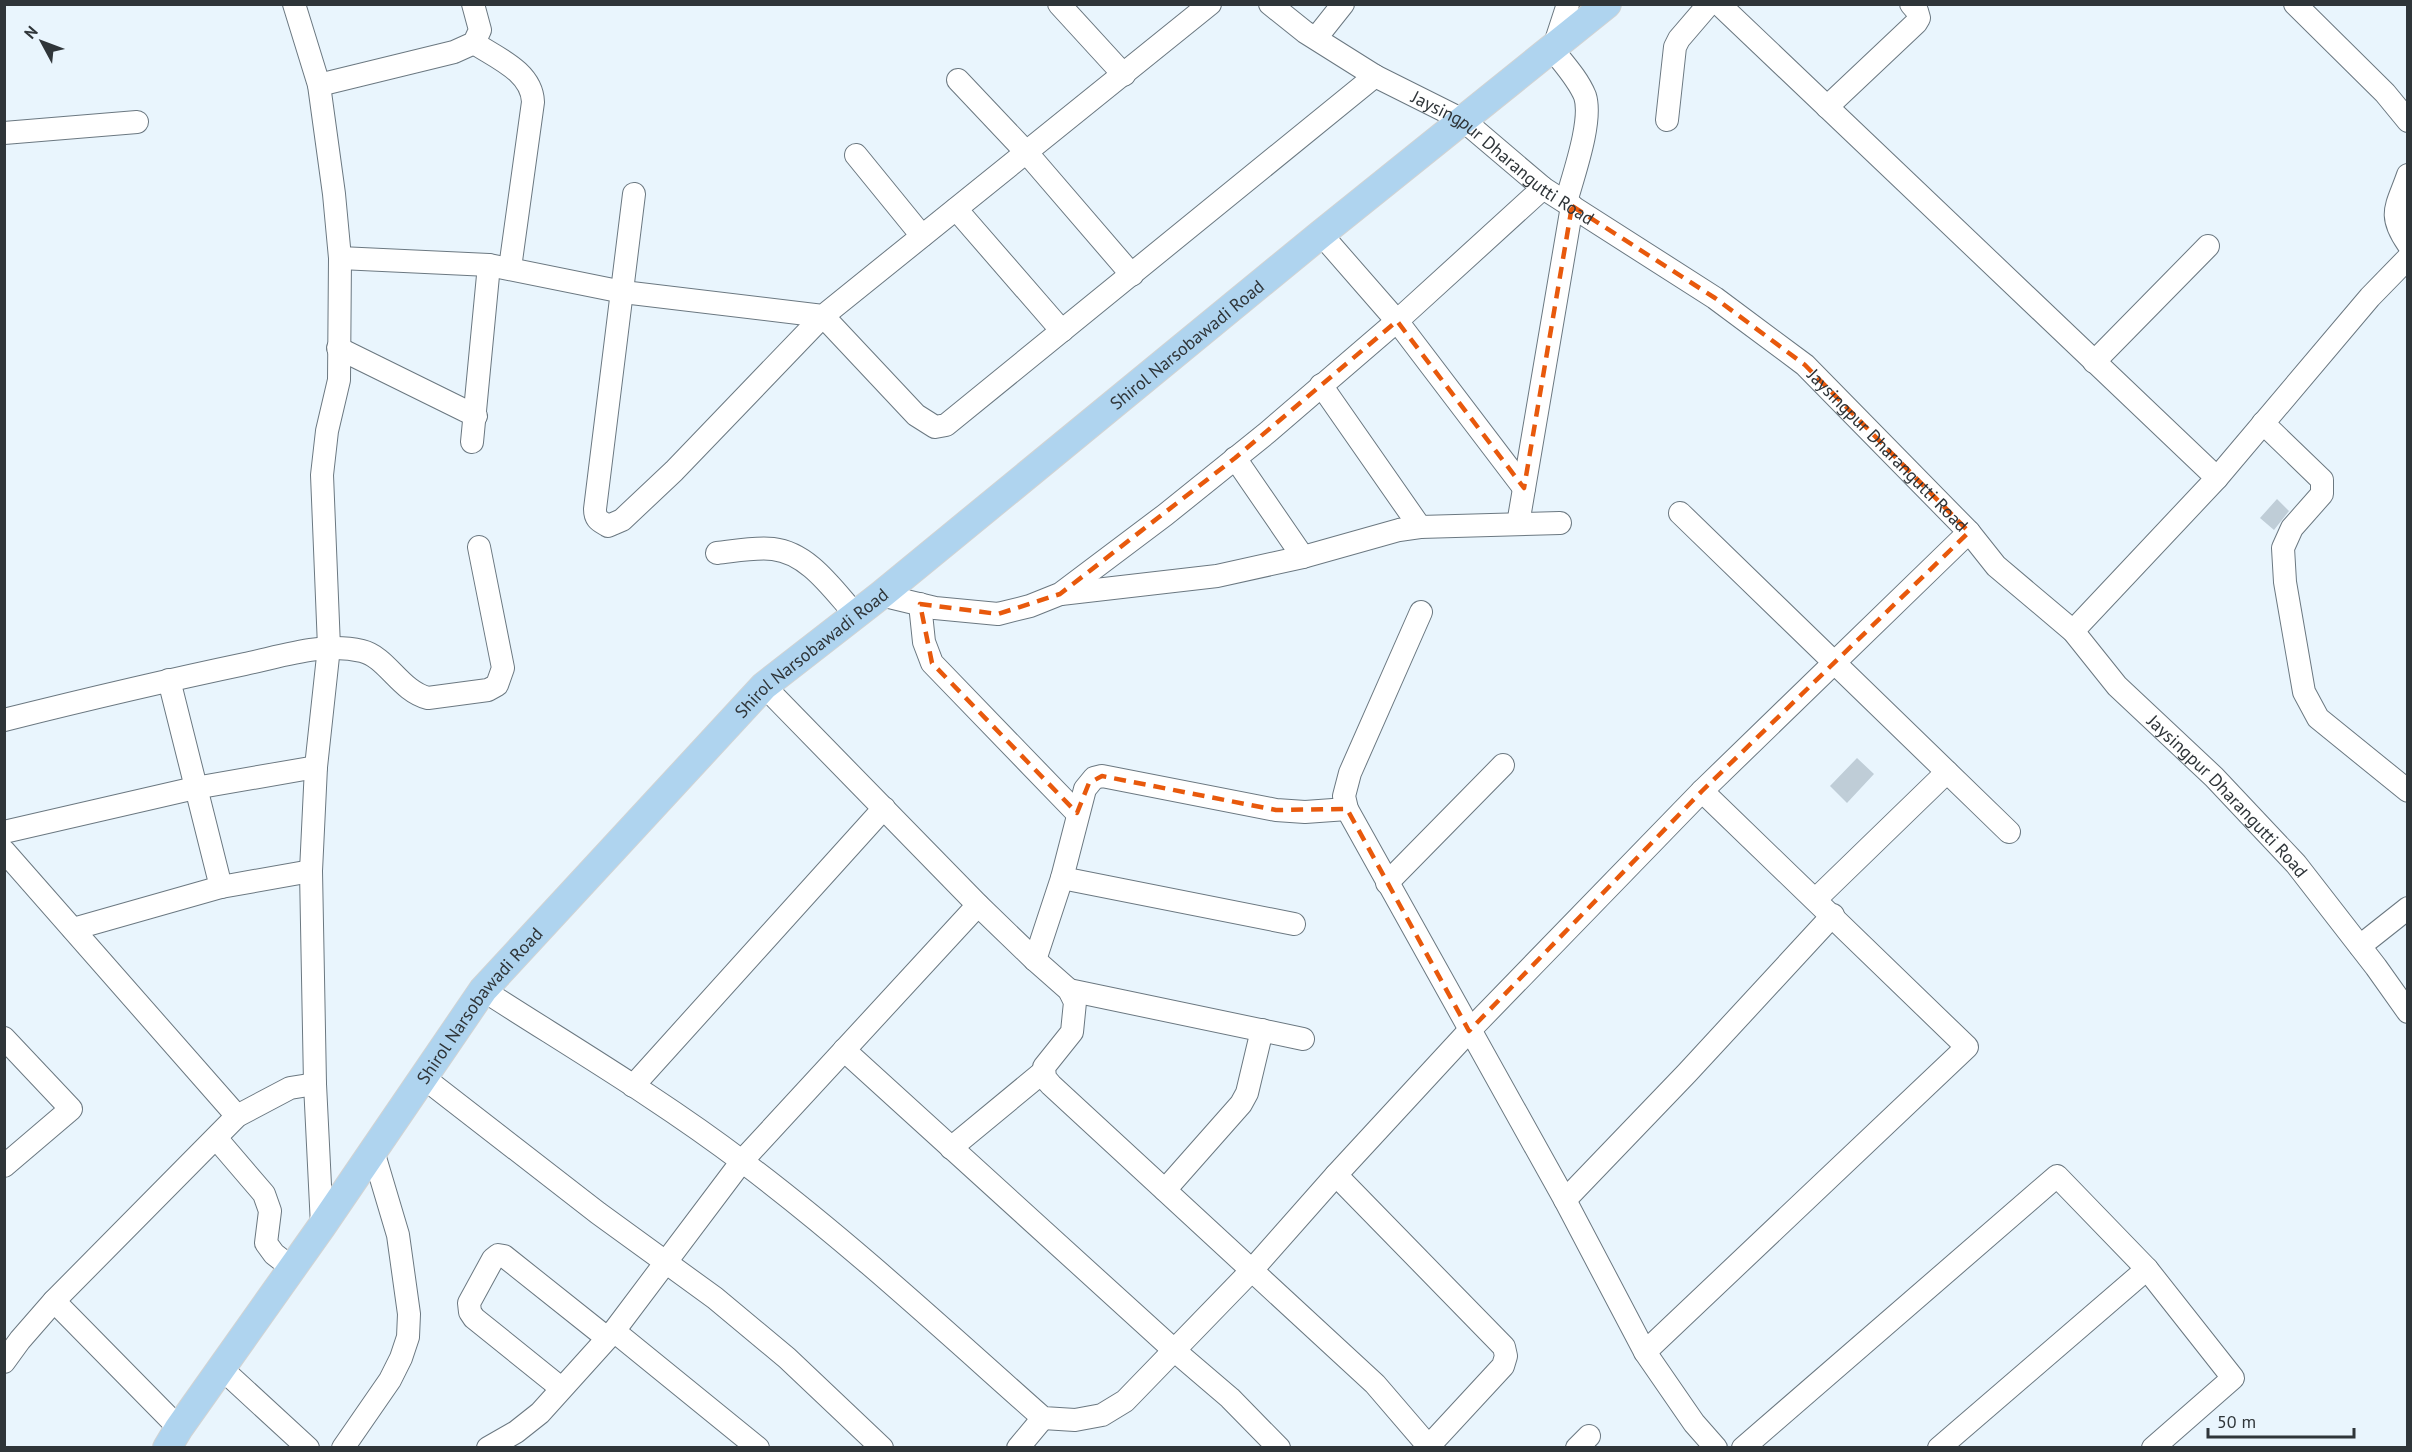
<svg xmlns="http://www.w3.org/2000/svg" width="2412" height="1452" viewBox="0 0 2412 1452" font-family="'PT Sans',sans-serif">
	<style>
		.building { fill: #bfcdd7 }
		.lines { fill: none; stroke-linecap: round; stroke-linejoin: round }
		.minor-casing { stroke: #6b7881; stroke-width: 24 }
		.major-casing { stroke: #d1d3d3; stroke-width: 30 }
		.minor { stroke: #fff; stroke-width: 22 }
		.major { stroke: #afd4ef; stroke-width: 28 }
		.marked { fill: none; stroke: #e8590c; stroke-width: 4.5; stroke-dasharray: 12 8; stroke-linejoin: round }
		.labels { text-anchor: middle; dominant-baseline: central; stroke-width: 4.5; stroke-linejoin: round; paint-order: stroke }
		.street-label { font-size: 18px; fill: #2f3539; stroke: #e9f5fd }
	</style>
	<rect width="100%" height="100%" fill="#e9f5fd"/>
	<path class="building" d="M2277,499L2289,511L2274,530L2260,518Z
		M1857,758L1874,774L1847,803L1830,786Z"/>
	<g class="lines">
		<g class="minor-casing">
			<g id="minor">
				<path d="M294,4L319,85L334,194L340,258L339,380L327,431L322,475L329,647L316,767L311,871L315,1084L322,1226"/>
				<path d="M1059,4L1124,75"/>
				<path id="s1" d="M1270,4L1305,32L1375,76L1463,120L1543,188L1715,298L1805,365L1969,532L1996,566L2073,631L2117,686L2214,777L2296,864L2376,967L2408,1012"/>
				<path d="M1719,4L2217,478"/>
				<path d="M2295,4L2385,93L2408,121"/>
				<path d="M1316,38L1343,4"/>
				<path d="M474,43C497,58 532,72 533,102L510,268"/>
				<path d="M958,80L1027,153L1132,275"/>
				<path d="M319,85L454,52L474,43L480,30L473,4"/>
				<path d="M1827,107L1916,23L1919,18L1917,11L1911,4"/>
				<path d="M1667,120L1675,47L1679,39L1709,4"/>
				<path d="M4,133L137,122"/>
				<path d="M856,155L922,236"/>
				<path d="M2408,175C2397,207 2387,214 2408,244"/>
				<path d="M634,194L595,509C595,520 600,521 608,526L622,520L674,471L823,316L916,415L935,427L946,425L1375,76"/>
				<path d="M1566,202C1573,176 1593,121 1585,96C1578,79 1564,64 1553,50L1568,4"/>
				<path d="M956,209L1062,331"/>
				<path d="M1321,234L1397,321L1524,488"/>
				<path d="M340,258L489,265L623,292L823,316L1210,4"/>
				<path d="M338,348L476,416"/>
				<path d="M2094,362L2208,246"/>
				<path d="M1321,385L1420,527"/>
				<path d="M2263,423L2322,480V494L2292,528L2283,548L2285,582L2304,692L2318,718L2408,791"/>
				<path d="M472,442L489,265"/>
				<path d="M1235,458L1303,557"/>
				<path d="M1680,513L2009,832"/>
				<path d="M1518,524L1572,206"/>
				<path d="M717,553C735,551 755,547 773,549C809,553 833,590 856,615"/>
				<path d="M1061,594L1217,576L1303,557L1399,530L1420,527L1560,523"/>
				<path d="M881,595L935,608L998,614L1030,606L1060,594L1165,515L1268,432L1397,321L1543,188"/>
				<path d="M920,604L924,642L932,663L1077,813"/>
				<path d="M1421,612L1350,773L1344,796L1347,809L1565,1200L1645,1352L1694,1423L1716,1448"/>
				<path d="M2073,631L2217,478L2370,297L2408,258"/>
				<path d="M169,680L221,887"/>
				<path d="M764,686L978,905L1035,960L1069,990L1075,1002L1072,1032L1044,1067L1045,1078L1051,1085L1375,1384L1430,1448"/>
				<path d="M4,720C84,700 164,681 245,664C283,656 323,642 362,651C387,657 400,691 428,698L488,690L497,685L503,668L479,547"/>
				<path d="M4,832L195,788L316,767"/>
				<path d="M4,851L237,1116"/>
				<path d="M1062,878L1294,924"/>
				<path d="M1387,883L1503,765"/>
				<path d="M1816,899L1947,772"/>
				<path d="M73,929L221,887L311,871"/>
				<path d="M2360,946L2408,908"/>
				<path d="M1035,960L1062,878L1085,789L1094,778L1102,776L1276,810L1305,812L1347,809"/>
				<path d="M483,990C570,1046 660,1099 743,1162C848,1241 945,1331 1043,1418L1075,1420L1102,1415L1125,1401L1252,1270L1336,1175L1469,1031L1702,791L1969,532"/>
				<path d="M1069,990L1303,1039"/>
				<path d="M4,1038L71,1109L4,1166"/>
				<path d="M844,1050L1175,1351L1230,1398L1279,1448"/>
				<path d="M424,1078L598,1213L715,1298L787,1358L882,1448"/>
				<path d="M633,1086L884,808"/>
				<path d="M216,1138L264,1194L270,1211L266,1243L274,1254L292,1268"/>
				<path d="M951,1148L1043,1072"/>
				<path d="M1336,1175L1504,1347L1506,1356L1503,1366L1429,1446"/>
				<path d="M1165,1190L1241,1104L1247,1093L1262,1030"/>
				<path d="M1565,1200L1687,1073L1833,915"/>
				<path d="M54,1301L179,1428"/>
				<path d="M614,1331L758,1448"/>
				<path d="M1645,1352L1967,1047L1702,791"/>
				<path d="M4,1362L20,1340L54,1301L237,1116L290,1088L315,1084"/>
				<path d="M221,1368L308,1448"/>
				<path d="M561,1388L474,1318L470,1312L469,1303L493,1259L498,1255L504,1256L607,1338"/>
				<path d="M343,1448L390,1380L401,1358L408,1337L409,1314L398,1235L373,1151"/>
				<path d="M488,1448L516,1432L540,1413L614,1331L742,1161L978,905"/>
				<path d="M1018,1448L1043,1418"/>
				<path d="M1577,1448L1589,1436"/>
				<path d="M1743,1448L2057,1176L2147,1269L2233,1378L2153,1448"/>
				<path d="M1939,1448L2147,1269"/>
			</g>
		</g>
		<g class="major-casing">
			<g id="major">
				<path id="s2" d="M167,1448L179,1428L322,1226L483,990L764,686L881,595L1321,234L1607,4"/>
			</g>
		</g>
		<use href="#minor" class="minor"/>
		<use href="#major" class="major"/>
	</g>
	<path class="marked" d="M1572,206L1715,298L1805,365L1969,532L1702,791L1469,1031L1347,809L1276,810L1102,776L1089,783L1077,813L932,663L920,604L998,614L1060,594L1235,458L1397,321L1524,488Z"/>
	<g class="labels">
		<g class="street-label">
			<text stroke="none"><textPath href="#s1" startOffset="280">Jaysingpur Dharangutti Road</textPath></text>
			<text stroke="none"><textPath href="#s2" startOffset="1514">Shirol Narsobawadi Road</textPath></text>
			<text stroke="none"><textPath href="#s1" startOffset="766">Jaysingpur Dharangutti Road</textPath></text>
			<text stroke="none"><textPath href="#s2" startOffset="1028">Shirol Narsobawadi Road</textPath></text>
			<text stroke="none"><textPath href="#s1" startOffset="1252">Jaysingpur Dharangutti Road</textPath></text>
			<text stroke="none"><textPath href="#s2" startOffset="542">Shirol Narsobawadi Road</textPath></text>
		</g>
	</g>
	<rect width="2412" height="1452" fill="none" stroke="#2f3539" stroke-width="12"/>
	<g transform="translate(42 42) rotate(311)" stroke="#e9f5fd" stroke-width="4.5" paint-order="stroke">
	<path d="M0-4.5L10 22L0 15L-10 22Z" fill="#2f3539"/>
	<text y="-9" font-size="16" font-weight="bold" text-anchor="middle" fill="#2f3539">N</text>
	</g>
	<path d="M2208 1428v9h146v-9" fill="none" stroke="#2f3539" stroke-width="3"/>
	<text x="2217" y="1428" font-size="18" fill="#2f3539" stroke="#e9f5fd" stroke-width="4.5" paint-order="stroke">50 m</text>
</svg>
